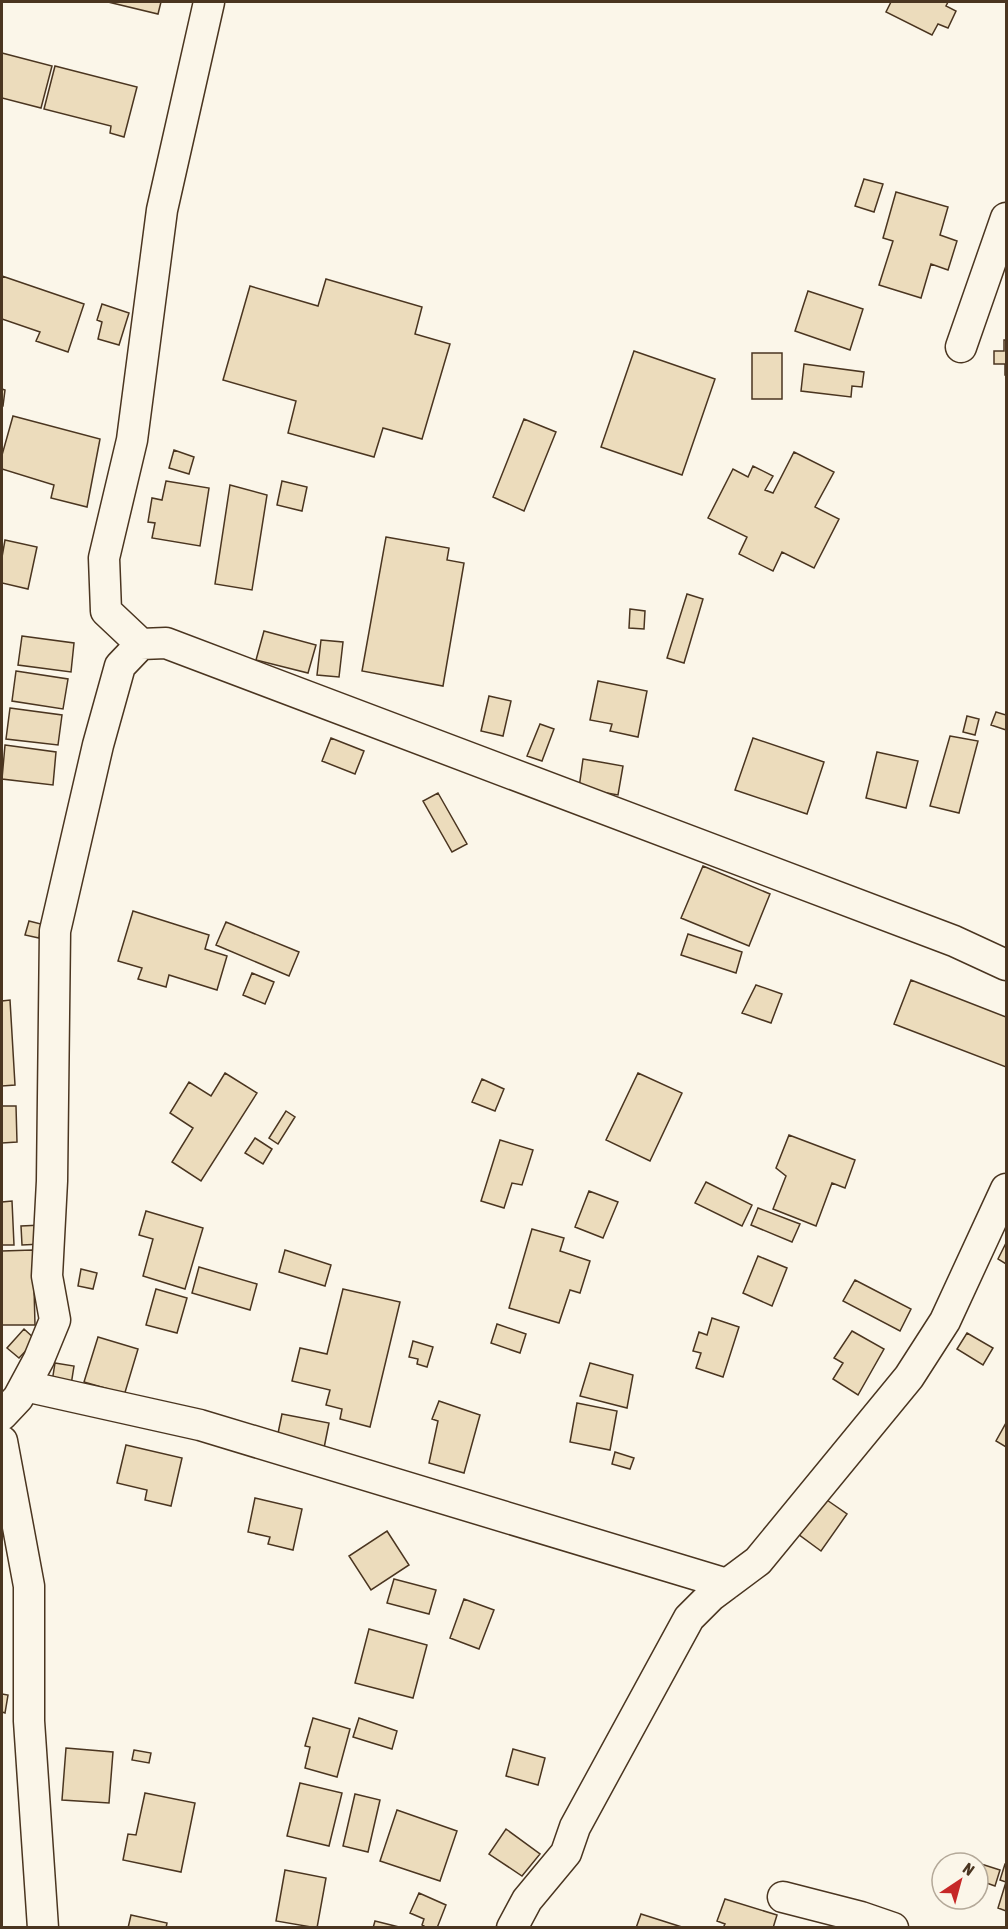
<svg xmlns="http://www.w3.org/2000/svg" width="1008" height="1929" viewBox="0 0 1008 1929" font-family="'Asap Condensed',sans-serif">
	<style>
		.building { fill: #ecdcbc; stroke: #4a3520; stroke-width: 1.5 }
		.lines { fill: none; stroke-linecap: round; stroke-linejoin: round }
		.street-casing { stroke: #4a3520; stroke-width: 33 }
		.street { stroke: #fbf6e9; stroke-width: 30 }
	</style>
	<rect width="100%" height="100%" fill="#fbf6e9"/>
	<path class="building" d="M108,2H161L158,14Z
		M891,2H948L946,6L956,11L948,28L938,24L932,35L886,12Z
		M2,53L52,66L41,108L2,98Z
		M55,66L137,87L124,137L110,133L111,126L44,109Z
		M864,179L883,184L874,212L855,206Z
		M896,192L948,207L940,235L957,241L948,270L931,264L921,298L879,285L893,241L883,238Z
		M2,276L84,304L68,352L36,341L40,332L2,319Z
		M326,279L422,307L415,334L450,344L422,439L383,428L374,457L288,433L296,401L223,380L250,286L318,306Z
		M808,291L863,309L850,350L795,331Z
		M102,304L129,313L119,345L98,339L102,322L97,320Z
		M1004,340H1006V375H1005V364H994V351H1004Z
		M634,351L715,379L682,475L601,447Z
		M752,353H782V399H752Z
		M804,364L864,372L862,387L852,386L851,397L801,391Z
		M2,389L5,390L3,406H2Z
		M13,416L100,439L87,507L51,498L54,485L2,469V455Z
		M524,419L556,432L524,511L493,497Z
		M174,450L194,457L189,474L169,468Z
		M794,452L834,472L815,507L839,519L814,568L782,552L773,571L739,554L747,537L708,518L733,469L748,477L753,466L773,476L765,490L773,493Z
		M166,481L209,488L200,546L152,538L155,523L148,522L152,498L162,500Z
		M282,481L307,487L302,511L277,505Z
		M230,485L267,495L252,590L215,584Z
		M386,537L449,548L447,560L464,563L443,686L362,671Z
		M5,540L37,547L28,589L2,583V557Z
		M687,594L703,599L684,663L667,658Z
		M630,609L645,611L644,629L629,628Z
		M264,631L316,645L308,673L256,660Z
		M22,636L74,643L71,672L18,665Z
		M321,640L343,642L339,677L317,675Z
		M16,671L68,679L63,709L12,701Z
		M598,681L647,691L638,737L610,731L612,724L590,720Z
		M489,696L511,701L503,736L481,731Z
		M10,708L62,715L58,745L6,739Z
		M996,712L1006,715V730L991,725Z
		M967,716L979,719L975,735L963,732Z
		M540,724L554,729L542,761L527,756Z
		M950,736L978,741L959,813L930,806Z
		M331,738L364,751L355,774L322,761Z
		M753,738L824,762L807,814L735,790Z
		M5,745L56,752L53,785L2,779Z
		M877,752L918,761L906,808L866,798Z
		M583,759L623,766L618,795L579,788Z
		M438,793L467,844L452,852L423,801Z
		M703,866L770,894L749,946L681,918Z
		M133,911L209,935L205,949L227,956L217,990L169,975L166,987L138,979L142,968L118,961Z
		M29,921L41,924L39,938L25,935Z
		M226,922L299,952L289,976L216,945Z
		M688,934L742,952L736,973L681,955Z
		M252,973L274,982L265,1004L243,995Z
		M911,980L1006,1017V1067L894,1024Z
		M756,985L782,994L771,1023L742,1013Z
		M10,1000L15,1085L2,1086V1001Z
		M225,1073L257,1093L201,1181L172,1162L193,1128L170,1113L189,1082L211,1096Z
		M638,1073L682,1093L650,1161L606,1140Z
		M482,1079L504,1089L495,1111L472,1102Z
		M2,1106H16L17,1142L2,1143Z
		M286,1111L295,1117L278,1144L269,1138Z
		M789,1135L855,1160L845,1188L832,1183L816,1226L773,1209L786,1176L776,1168Z
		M255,1138L272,1149L263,1164L245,1153Z
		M500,1140L533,1150L522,1185L512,1183L504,1208L481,1201Z
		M706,1182L752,1205L742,1226L695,1203Z
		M589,1191L618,1202L603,1238L575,1227Z
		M12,1201L14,1245H2V1202Z
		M758,1208L800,1224L792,1242L751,1225Z
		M146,1211L203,1228L185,1289L143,1276L153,1239L139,1235Z
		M42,1225V1244L22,1245L21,1226Z
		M532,1229L564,1238L560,1251L590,1261L580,1293L570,1290L559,1323L509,1308Z
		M1006,1243V1264L998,1259Z
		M33,1250L35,1325H2V1251Z
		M285,1250L331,1265L325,1286L279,1272Z
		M758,1256L787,1268L772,1306L743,1293Z
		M199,1267L257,1284L250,1310L192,1293Z
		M81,1269L97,1273L93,1289L78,1286Z
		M855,1280L911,1309L900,1331L843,1301Z
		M156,1289L187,1298L177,1333L146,1325Z
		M343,1289L400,1302L370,1427L340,1419L342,1409L326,1405L330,1390L292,1381L300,1348L327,1354Z
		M712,1318L739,1327L723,1377L696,1368L701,1353L693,1351L699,1332L707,1335Z
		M497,1324L526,1334L520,1353L491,1343Z
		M24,1329L36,1340L19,1358L7,1348Z
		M852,1331L884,1349L858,1395L833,1379L843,1363L834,1358Z
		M967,1333L993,1348L983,1365L957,1349Z
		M98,1337L138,1349L123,1399L111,1395L108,1389L84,1382Z
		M413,1341L433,1347L427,1367L417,1364L418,1359L409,1357Z
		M55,1363L74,1366L71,1385L52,1382Z
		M590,1363L633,1375L627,1408L580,1396Z
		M439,1401L480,1415L464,1473L429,1463L438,1421L432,1419Z
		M577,1403L617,1411L610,1450L570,1442Z
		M282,1414L329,1423L323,1453L276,1443Z
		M1006,1423V1447L996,1441Z
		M126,1445L182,1458L171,1506L145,1500L147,1490L117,1483Z
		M615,1452L634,1458L630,1469L612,1464Z
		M255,1498L302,1509L293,1550L268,1544L270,1537L248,1532Z
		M824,1498L847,1514L821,1551L798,1534Z
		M387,1531L409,1565L371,1590L349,1556Z
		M394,1579L436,1590L429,1614L387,1603Z
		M464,1599L494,1610L479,1649L450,1638Z
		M369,1629L427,1645L413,1698L355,1683Z
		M2,1694L8,1695L5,1713L2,1712Z
		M313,1718L350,1729L337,1777L305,1768L310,1747L305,1746Z
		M359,1718L397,1731L392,1749L353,1737Z
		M66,1748L113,1752L109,1803L62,1800Z
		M513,1749L545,1758L538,1785L506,1776Z
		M134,1750L151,1753L149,1763L132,1760Z
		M300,1783L342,1793L329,1846L287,1836Z
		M145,1793L195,1803L181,1872L123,1860L128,1834L136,1835Z
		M355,1794L380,1800L368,1852L343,1846Z
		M397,1810L457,1831L440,1881L380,1861Z
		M506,1829L540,1854L522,1876L489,1854Z
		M978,1863L1000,1870L995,1886L978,1880Z
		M1005,1864H1006V1911L998,1908L1006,1882L1000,1880Z
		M285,1870L326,1878L317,1928L276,1921Z
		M419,1893L446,1905L437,1928H427L422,1925L424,1919L410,1913Z
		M725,1899L777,1915L773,1928H723L725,1924L717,1921Z
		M641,1914L685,1928H636Z
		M131,1915L167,1923L166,1928H128Z
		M375,1921L403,1928H373Z"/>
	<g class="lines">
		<g class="street-casing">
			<path id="street" d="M961,347L1006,218
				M141,644L106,611L104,558L132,440L162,210L209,2
				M25,1386L200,1425L727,1584
				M2,1415L18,1398L39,1359L55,1320L47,1276L52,1181L55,931L98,745L120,666L141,644L166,643L954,941L1006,965
				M2,1441L29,1586V1721L43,1928
				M783,1897L861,1917L893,1928
				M512,1928L527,1900L566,1853L575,1827L689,1618L711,1596L758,1561L909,1377L945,1321L1006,1189"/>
		</g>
		<use href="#street" class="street"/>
	</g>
	<rect width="1008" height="1929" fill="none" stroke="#4a3520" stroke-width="6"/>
	<g transform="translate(960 1881) rotate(36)"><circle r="28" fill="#fbf6e9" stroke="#b4a999" stroke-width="1.5"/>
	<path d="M0-4.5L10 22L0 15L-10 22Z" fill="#c62828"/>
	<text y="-9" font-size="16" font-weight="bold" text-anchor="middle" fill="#4a3520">N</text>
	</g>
</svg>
